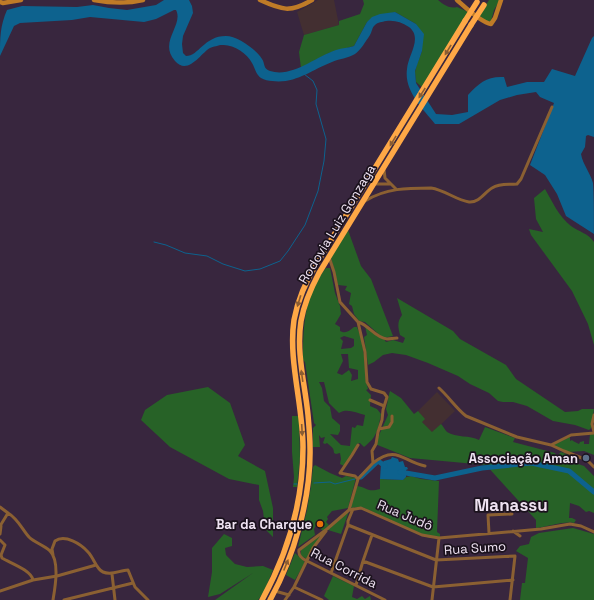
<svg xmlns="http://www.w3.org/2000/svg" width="594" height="600" viewBox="0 0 594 600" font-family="'Space Grotesk',sans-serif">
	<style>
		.industrial { fill: #432f31 }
		.green { fill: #276227; fill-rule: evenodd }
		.water { fill: #0d628e }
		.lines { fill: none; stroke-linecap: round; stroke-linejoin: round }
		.stream { stroke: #0d628e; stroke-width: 1 }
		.river { stroke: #0d628e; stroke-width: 5 }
		.street { stroke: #8b6032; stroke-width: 3 }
		.secondary { stroke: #bf7b27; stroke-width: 4.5 }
		.highway { stroke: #fea846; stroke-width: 5.5 }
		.highway-bridge { stroke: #fea846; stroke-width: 5.5 }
		.oneway { fill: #8c5d32 }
		.service-dot { fill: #5c6f8a; stroke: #1b121d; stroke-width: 1.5 }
		.food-dot { fill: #e8710a; stroke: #1b121d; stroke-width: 1.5 }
		.labels { text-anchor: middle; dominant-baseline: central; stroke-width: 3.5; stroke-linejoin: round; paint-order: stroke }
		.street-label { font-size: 13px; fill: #efe3f2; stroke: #1b121d }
		.poi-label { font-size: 13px; font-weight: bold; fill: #efe3f2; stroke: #1b121d; text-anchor: end }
		.district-label { font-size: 17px; font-weight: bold; fill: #efe3f2; stroke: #1b121d }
	</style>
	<rect width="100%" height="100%" fill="#38263e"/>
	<path class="industrial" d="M318,0H334L339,25L304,35L297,12Z
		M437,392L455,411L432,433L422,422L418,411Z"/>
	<path class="green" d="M363,0H438C444,5 450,9 457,7L468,12L423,88L416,82L415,72L417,64L422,51L416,24L395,12L367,22L354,46L329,53L301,68L299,52L304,35L339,25V21L360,14L364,4Z
		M489,0H500L494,10L491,21L487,22L479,16Z
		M545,189C552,201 559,217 571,226C579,232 588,233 594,242V345L588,324L572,291L531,235L529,229L543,232L536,219L534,198Z
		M348,230L361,266L371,279L393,336L383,338L365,322L359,321L354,314L352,306L349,304L351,293L345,290L347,286L338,285L331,258Z
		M326,268H330L335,293L340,306L341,314L335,324L340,327V331C346,334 349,331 354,327H357C364,341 365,365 366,381L368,389L366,390L371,395L370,406L377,409L381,414C378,430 377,437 364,447L360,443L357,444L353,454L344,466L340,464L341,459L340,453L336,454L334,453C334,447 330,446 327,443L325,444L323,443L325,437L321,438L319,435L320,447H313V428L316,425L314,423L305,362L303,360C303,328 304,294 326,268ZM344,336L354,339V346L351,348L341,349L343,341L340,338ZM341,354H348L349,368L358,370V379L351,381L352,375L349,370L342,375L337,373L343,361ZM319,382H324L329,403L339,413C347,408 356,413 365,415L363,426L357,425L355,428L352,427L350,446L341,445L330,434L338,435L340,431V425L332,418L330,407L324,401L322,388Z
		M397,298L453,331L460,339L506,365L516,379L565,412L578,411L582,409H594L591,428L589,430L575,425L553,421L527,406L513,402H503L498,401L489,393L470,384L458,376L428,363L406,355L392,353L383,355L374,362L368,365L364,337L367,335L365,326L384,339L386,342L393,340L403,343L405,338L400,335C398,327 397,322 402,315Z
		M208,387L230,403L245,445L238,456L265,471L273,508V537L267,531L265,527L263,511L259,500V485L229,479L170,447L141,420L145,410L167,395Z
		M390,391L401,398L414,414L418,411L425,419L422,422L432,432L441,424C443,426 445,430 447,432C456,438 470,435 479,440L485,427L515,438L513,442L555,453L557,456L561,452L579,459L578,464L584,466L594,476V513L589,511L586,512L579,506L570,503L569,518H572L576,520L574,523C562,521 548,527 536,528V520L486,465L410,458L375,444L388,415L386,409C388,402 388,396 390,391Z
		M292,416H299L300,458L297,487H293L294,477L292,452Z
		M590,434H594V455L584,451L568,452L553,445L570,437V441L572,440L573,441L579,444L580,442L584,441V444H589Z
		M315,465L330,473L342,478L346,476L356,478L348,508L332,511L327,517L328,519L326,522L329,525L323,531L316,525L314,529L315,535L298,547L307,510L311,486L313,467Z
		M411,476L421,479L439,481L437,532L440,534V538H429L362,507L350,508L357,486C367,487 367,493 380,489V479L403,480L406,477Z
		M349,511L341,534L328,530Z
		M573,528L594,534V600H520L522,583H525L528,558L516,551L520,546L529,544L531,537L539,533Z
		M324,533L307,559L301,556V550Z
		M224,534L232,538V546L225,548L226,555L235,564L247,567L263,566L273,570L264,592L258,600H215L253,573L220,594L208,597L212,572V548Z
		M295,553L304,561V564L295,580L286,575Z
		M333,576L354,586L352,597L357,599L362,596L365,599L370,596L371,600H329L324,596Z"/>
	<path class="water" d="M164,0H189L192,6L193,13L183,36L182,44L183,53L186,56C199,56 204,36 226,36C237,36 256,49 262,59C265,63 263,69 270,71C292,78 315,57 336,50C342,48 348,48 354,46L367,22L372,17L380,14L395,12L416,24L424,34L422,51L415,71L416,83L436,114L452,115L468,112V95C479,83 487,76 504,77L507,87L527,82H544L552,69L575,76L592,38L594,36V137L588,135L586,136L585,147L581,154C583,165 590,172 593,183C594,194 594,221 594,234L566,216L557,194L545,175L530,165L554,103L540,97L536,92L517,95L500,100L459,124H435C422,108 404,91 407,69C408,55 423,38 409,27C401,22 395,20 386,21C382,22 378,22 375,25C372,27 372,32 370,35C366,41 360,51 355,54C349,58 338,59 332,62C311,70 296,84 272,81C269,81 264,80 261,78C256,75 255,68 252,63C247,53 233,44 222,45C219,45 213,47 210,48C201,53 188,76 175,61C158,42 184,25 176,10H174L156,19L144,22L90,17L72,20L20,23L14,26L0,56C0,38 0,26 7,10L22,6L77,7L93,5L109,8L127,10L156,5Z
		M392,457L398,459L399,462L403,461L405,467H407L408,469L406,470V477L403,480L380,479L381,464L384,461L391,459Z"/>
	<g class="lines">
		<path class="stream" d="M154,242L166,245L185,253L207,256L223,264L245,271L260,269L280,261L288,251L305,225L318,191L324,161L326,139L316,104L317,90L313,81L304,74
			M314,483L330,482L335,484L355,479
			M294,484H297"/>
		<path class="river" d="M400,472L435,478L482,468L531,463L569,471L594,492
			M361,477L378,461L385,466"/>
		<path class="street" d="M384,170L385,178L396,189
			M374,184H390
			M365,201C386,188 407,188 431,188C445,190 456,200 469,202C479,203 485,192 492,188C500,183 508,185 517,184L521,179L552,107
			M329,257L334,272L340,302L358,322L365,352L367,382L371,389L384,393L387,397L383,410L382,420L378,432L376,444L372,451L373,463L358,479L349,510
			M358,322C369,325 375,338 387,339C390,339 394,338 397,338
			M439,388C449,397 456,408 466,416L517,437L551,445L564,451L587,460L594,467
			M370,400L384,406
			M594,415L592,424L594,432
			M379,429L389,427L392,422V416
			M358,445L352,455L340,473L355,476L358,479
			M551,445L571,435L594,433
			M373,463C397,444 403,462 425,466
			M0,507L8,513
			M348,525L436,560L515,556L510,600
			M0,526L8,513C18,519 22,529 29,537C35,543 44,545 50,551C60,561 55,588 53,600
			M513,531L520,536
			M489,533L488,515L512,514
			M0,534L1,526
			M0,540L5,545L1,555L2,558C10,563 31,570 33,580
			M299,550L327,529L349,510L361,508L422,535L439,538L541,529L570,524L581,526L594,532
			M299,550C298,555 302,559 307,561L385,600
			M53,555L52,549L55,541C65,534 81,544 88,552C94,558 96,569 103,572C112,576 120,570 128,570L135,587L148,600
			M363,561L433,587L513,580
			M331,573L348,525V521L353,509
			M112,574L115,600
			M356,585L363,561L372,535
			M294,587L322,600
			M0,591L33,580L57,576L96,565
			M275,591L289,595
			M64,600L133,583
			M285,600L294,587L313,548L326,531
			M432,600L439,538"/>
		<path class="secondary" d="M94,0C111,3 126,4 143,0
			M260,0C282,10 290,13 312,0
			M457,0C465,7 480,22 491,24L495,18L501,0
			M0,2L3,3L21,0"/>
		<path class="highway" d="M262,600C288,553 303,500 303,447C303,405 288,360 294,320C298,298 307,279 318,261L465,21
			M270,600C294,557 311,498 310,448C310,437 309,426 308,415C305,384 296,353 301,321C304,304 311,288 319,273L471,25"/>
		<path class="highway-bridge" d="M465,21L477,2
			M471,25L484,5"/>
	</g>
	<defs><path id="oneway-solid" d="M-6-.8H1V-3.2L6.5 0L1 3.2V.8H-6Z"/></defs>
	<g class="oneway">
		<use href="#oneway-solid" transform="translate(448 50) rotate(121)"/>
		<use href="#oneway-solid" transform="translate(422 93) rotate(123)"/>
		<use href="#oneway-solid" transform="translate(393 141) rotate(121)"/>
		<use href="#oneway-solid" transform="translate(299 301) rotate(107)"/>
		<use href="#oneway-solid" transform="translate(302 376) rotate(-98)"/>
		<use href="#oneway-solid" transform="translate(302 430) rotate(87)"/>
		<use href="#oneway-solid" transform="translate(286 565) rotate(-68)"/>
	</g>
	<circle class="service-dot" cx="586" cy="458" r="4"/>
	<circle class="food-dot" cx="320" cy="524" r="4"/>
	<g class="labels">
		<g class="street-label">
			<text transform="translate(337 224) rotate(-59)">Rodovia Luiz Gonzaga</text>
			<text transform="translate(405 515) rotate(23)">Rua Judô</text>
			<text transform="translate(475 548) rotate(-4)">Rua Sumo</text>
			<text transform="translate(344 568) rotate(27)">Rua Corrida</text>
		</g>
		<g class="poi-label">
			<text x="578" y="458">Associação Aman</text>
			<text x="312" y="524">Bar da Charque</text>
		</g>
		<g class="district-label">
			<text x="511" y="505">Manassu</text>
		</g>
	</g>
</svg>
